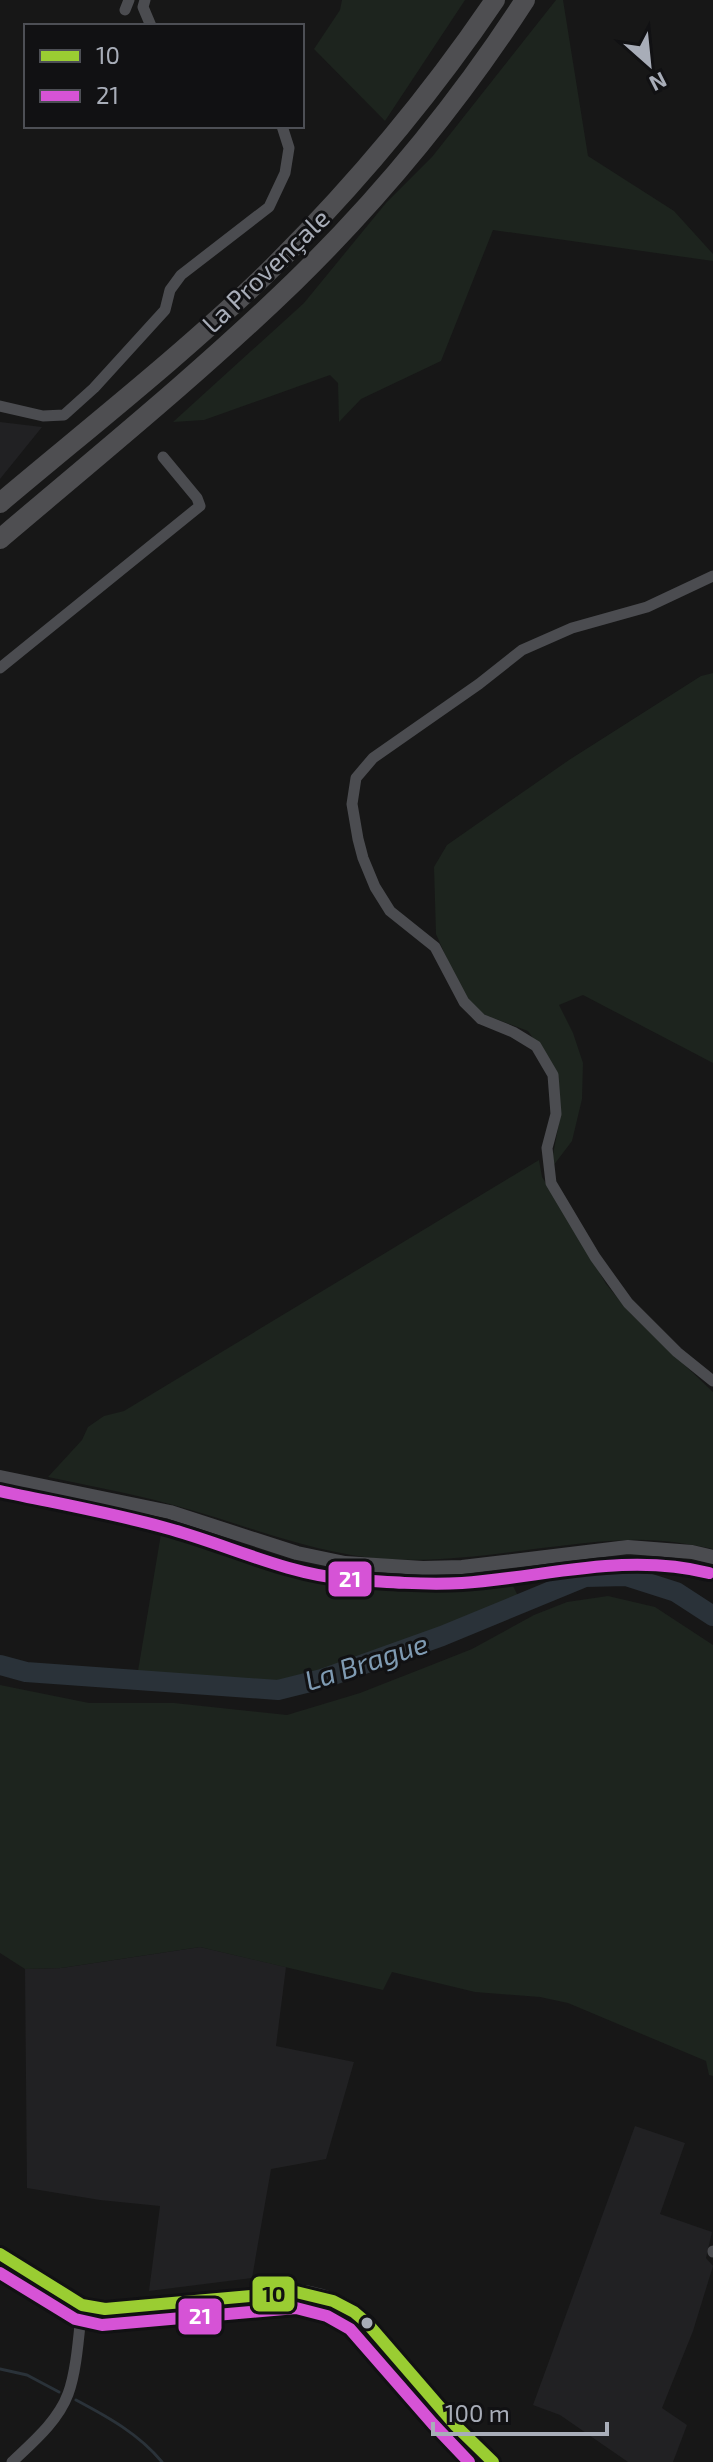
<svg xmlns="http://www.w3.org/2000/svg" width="713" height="2462" viewBox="0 0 713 2462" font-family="'Exo 2',sans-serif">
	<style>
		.built { fill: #212123 }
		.green { fill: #1d241e }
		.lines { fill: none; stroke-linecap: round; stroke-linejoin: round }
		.stream { stroke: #2a3239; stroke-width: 3 }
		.river { stroke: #2a3239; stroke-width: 20 }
		.minor { stroke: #4b4c50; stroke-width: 11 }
		.tertiary { stroke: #4b4c50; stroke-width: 14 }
		.secondary { stroke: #4a4a4e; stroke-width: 16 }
		.motorway { stroke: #4e4e51; stroke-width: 20 }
		.bus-1-casing { stroke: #111113; stroke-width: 18 }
		.bus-2-casing { stroke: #111113; stroke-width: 18 }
		.bus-1 { stroke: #9acd32; stroke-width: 12 }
		.bus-2 { stroke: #d653d6; stroke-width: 12 }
		.bus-dot { fill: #a8adb8; stroke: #111113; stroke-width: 3 }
		.labels { text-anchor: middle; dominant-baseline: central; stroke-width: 6; stroke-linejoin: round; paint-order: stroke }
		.street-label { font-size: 26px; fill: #a8adb8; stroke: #111113 }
		.water-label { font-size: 28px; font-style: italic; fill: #7f9bb3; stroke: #111113 }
		.line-badge { stroke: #111113; stroke-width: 3 }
		.badge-label { font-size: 22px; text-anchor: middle; font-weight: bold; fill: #fff }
		.pale-badge-label { font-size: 22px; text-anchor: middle; font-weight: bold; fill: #111 }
	</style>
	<rect width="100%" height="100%" fill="#171717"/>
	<path class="built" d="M0,422L42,427L0,479Z
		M200,1947L286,1967L276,2046L354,2062L326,2159L271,2169L252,2278L149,2291L160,2206L100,2200L27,2188L25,1969L61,1968Z
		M635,2126L685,2143L660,2214L712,2232L706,2258L713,2266L693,2331L662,2408L687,2425L673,2462H628L560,2415L533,2405Z"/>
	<path class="green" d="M342,0H465L385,121L314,49L340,10Z
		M556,0H563L588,156L674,211L713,254V261L493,230L441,361L361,399L339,422L338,383L330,375L204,420L173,422L304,303L386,203L432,157Z
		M713,673V1063L583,995L559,1005L573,1033L583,1063L582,1099L572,1141L550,1170L560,1118L545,1055L528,1031L477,1012L458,984L436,934L434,867L447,845L569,760L701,676Z
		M539,1160L542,1177L573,1225L606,1284L631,1314L713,1392V1549C685,1543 657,1539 628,1540C547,1543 468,1564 385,1559C317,1554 256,1529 191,1510C144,1496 96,1487 48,1477L82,1440L88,1427L104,1416L124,1411Z
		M163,1522C223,1541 284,1567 347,1573C400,1579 453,1578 506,1572L518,1596L501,1606L426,1634L283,1683H249L138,1671Z
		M608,1596L655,1607L713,1645V2076L709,2075L706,2061L568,2003L540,1997L475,1992L392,1972L383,1990L200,1947L61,1968L25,1969L0,1953V1685L89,1703H174L287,1715L360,1693L434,1664L472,1649L534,1615L567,1602Z"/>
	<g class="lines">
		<path class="stream" d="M0,2369L27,2375L59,2392
			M76,2400C108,2417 139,2434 162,2462"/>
		<path class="river" d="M0,1665L26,1672L278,1690L322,1679L442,1636L585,1577L626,1576L676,1592L713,1616"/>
		<path class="minor" d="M145,0L143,7L151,26
			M125,10L129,0
			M0,406L43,416L64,415L94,388L165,310L170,290L181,275L269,207L285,173L289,148L282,126
			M713,576L647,607L572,628L522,650L479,684L373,758L356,778L352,804L358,839L363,858L375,887L390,911L435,947L464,1002L481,1019L513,1032L536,1046L553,1075L556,1114L547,1148L551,1183L595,1257L628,1303L677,1352L713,1381
			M0,668L200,506L197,498L163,457
			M713,2251V2252
			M12,2462C33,2442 58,2421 68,2394C77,2370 79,2331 82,2305"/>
		<path class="tertiary" d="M0,1477L170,1512L297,1553L345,1563L423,1568L462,1567L628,1547L692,1552L713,1557"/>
		<path class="secondary" d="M0,2254L82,2305L105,2309L296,2292C317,2294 336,2300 354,2312C372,2325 386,2345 401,2362C430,2396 458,2432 493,2462"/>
		<path class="motorway" d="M0,503C89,428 182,355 266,274C351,190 428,99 495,0
			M0,539C99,455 200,373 294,282C381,197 459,102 525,0"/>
		<g class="bus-1-casing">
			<path id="bus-1" d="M0,2254L82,2305L105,2309L296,2292L333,2301L354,2312L367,2323L456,2426L493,2462"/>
		</g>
		<g class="bus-2-casing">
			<path id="bus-2" d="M0,1491C55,1503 112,1513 166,1528C226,1544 285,1574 347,1579C385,1582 424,1585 462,1583C546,1577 625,1552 709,1573
				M0,2273L75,2319L102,2325L296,2308L327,2316L350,2329L433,2424L469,2462"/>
		</g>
		<use href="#bus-1" class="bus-1"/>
		<use href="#bus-2" class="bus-2"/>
	</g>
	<circle class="bus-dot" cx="367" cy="2323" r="7"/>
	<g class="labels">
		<g class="street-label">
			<text transform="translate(265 270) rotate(-44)">La Provençale</text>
		</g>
		<g class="water-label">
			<text transform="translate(366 1661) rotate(-18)">La Brague</text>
		</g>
	</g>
	<g class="line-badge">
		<rect x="327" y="1560" width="46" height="38" rx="8" fill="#d653d6"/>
		<rect x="251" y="2275" width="45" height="38" rx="8" fill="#9acd32"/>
		<rect x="177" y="2297" width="46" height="39" rx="8" fill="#d653d6"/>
	</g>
	<g class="badge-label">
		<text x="350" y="1587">21</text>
		<text x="200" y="2324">21</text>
	</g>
	<g class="pale-badge-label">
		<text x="274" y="2302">10</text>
	</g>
	<rect x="24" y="24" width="280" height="104" fill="#111113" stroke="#4d4f55" stroke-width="2"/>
	<rect x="40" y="50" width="40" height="12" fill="#9acd32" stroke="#4d4f55" stroke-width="2"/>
	<text x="96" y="64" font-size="24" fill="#a8adb8">10</text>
	<rect x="40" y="90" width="40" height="12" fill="#d653d6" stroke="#4d4f55" stroke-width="2"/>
	<text x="96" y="104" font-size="24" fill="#a8adb8">21</text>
	<g transform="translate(649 64) rotate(153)" stroke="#111113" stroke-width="6" paint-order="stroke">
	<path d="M0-6L14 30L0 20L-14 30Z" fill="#a8adb8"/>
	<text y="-12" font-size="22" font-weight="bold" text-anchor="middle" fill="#a8adb8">N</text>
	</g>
	<path d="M433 2422v12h174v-12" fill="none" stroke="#a8adb8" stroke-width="4"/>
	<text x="445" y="2422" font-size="24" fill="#a8adb8" stroke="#111113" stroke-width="6" paint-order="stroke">100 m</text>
</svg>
